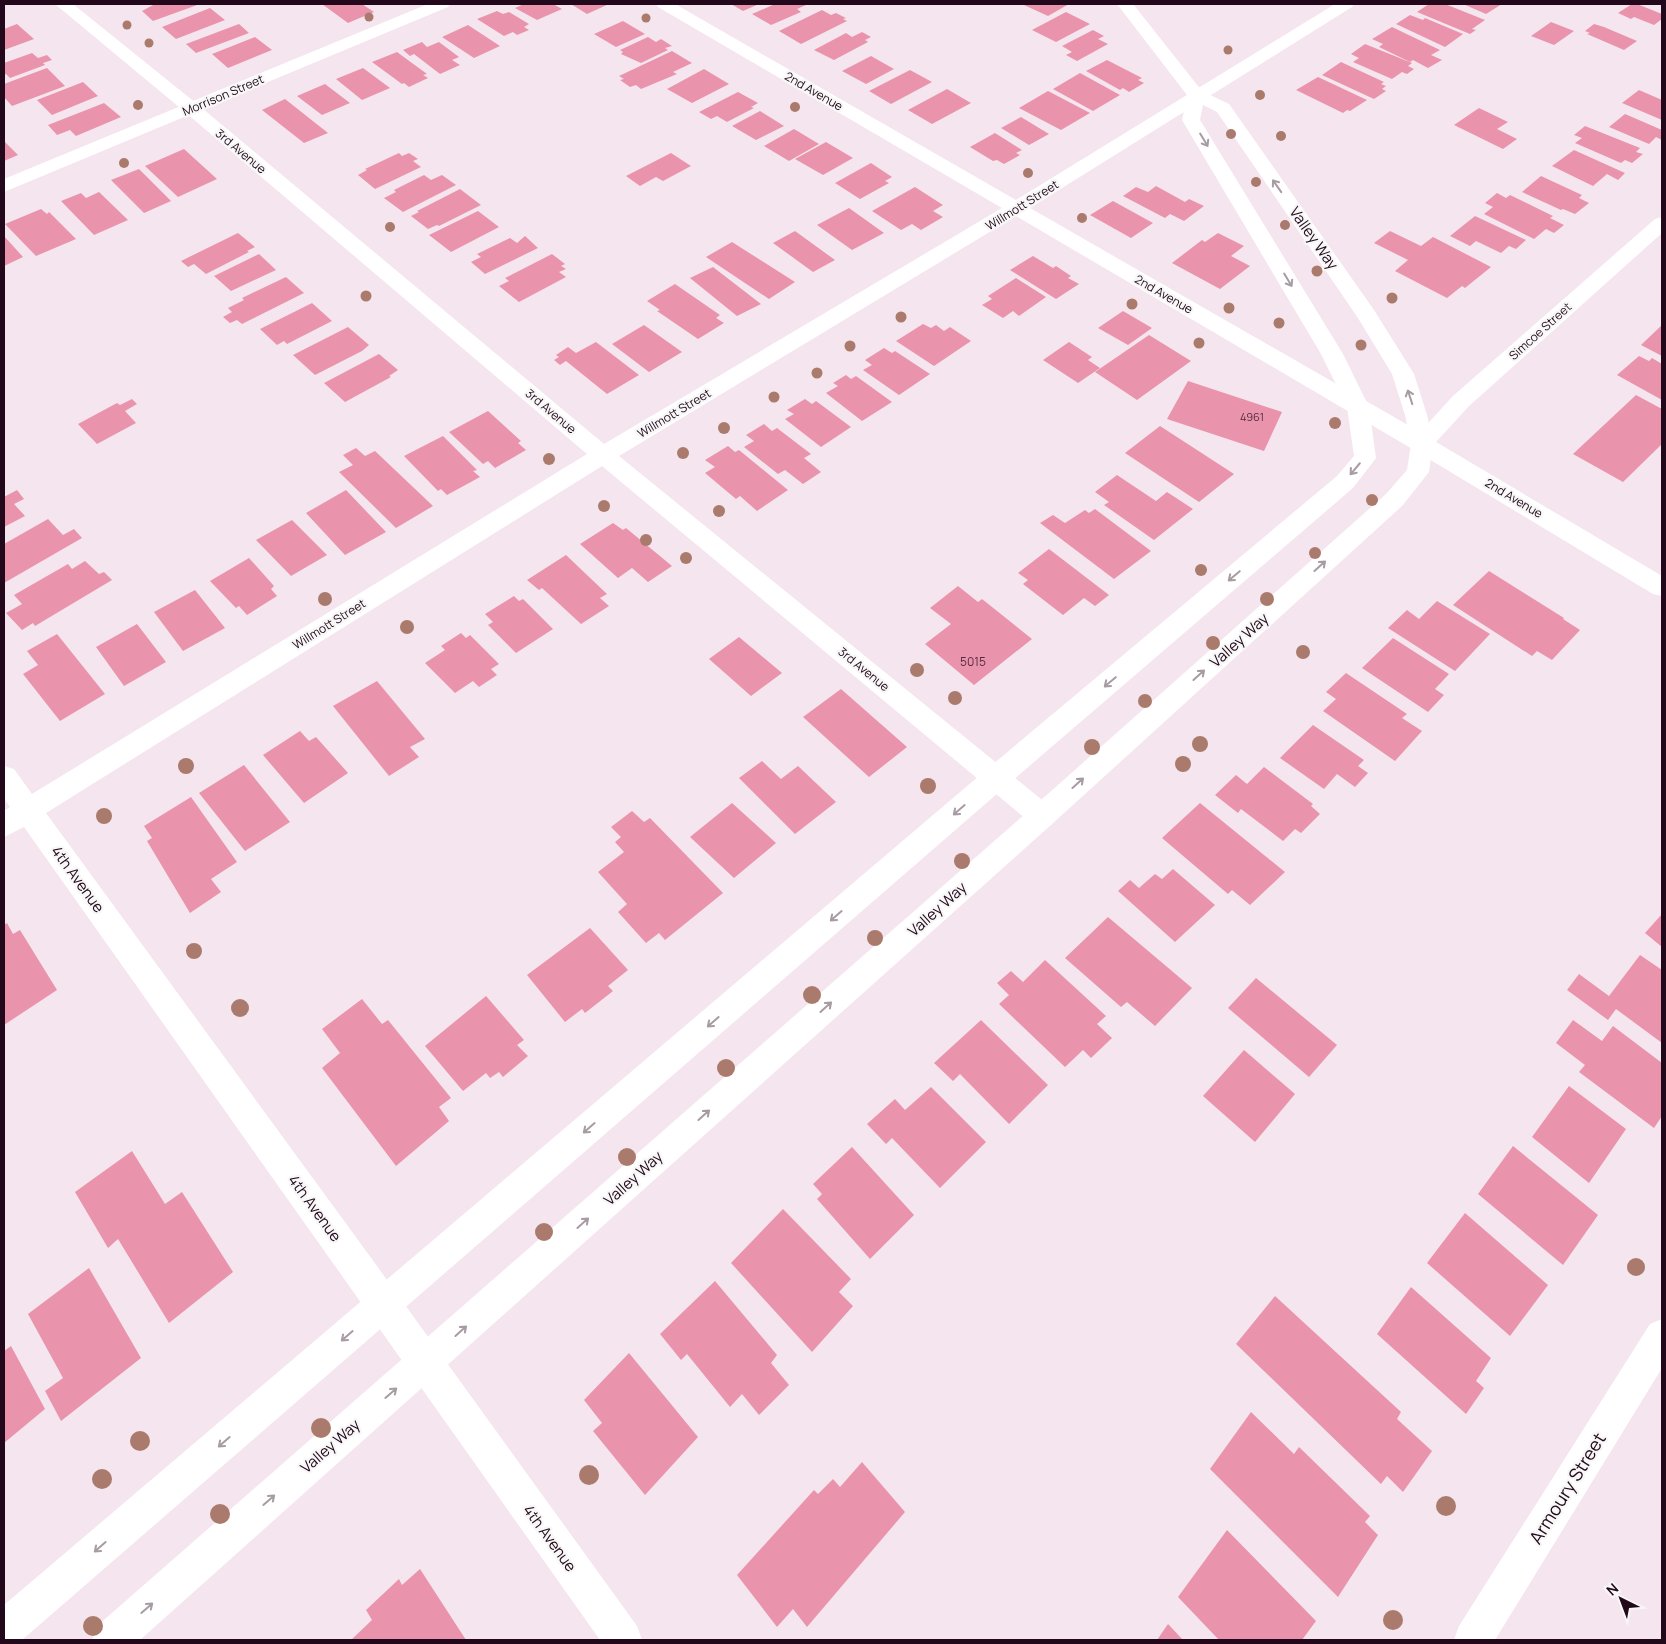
<svg xmlns="http://www.w3.org/2000/svg" width="1666" height="1644" viewBox="0 0 1666 1644" font-family="Manrope,sans-serif">
	<style>
		.building { fill: #e994ac }
		.lines { fill: none; stroke-linecap: round; stroke-linejoin: round }
		.minor { fill: #fff; fill-rule: evenodd }
		.tertiary { fill: #fff; fill-rule: evenodd }
		.tree { fill: #aa7b6d }
		.oneway { stroke: #a79ca3 }
		.labels { text-anchor: middle; dominant-baseline: central; stroke-width: 4.5; stroke-linejoin: round; paint-order: stroke }
		.far-number-label { font-size: 11px; fill: #542b3e }
		.far-street-label { font-size: 12px; fill: #22081a; stroke: #f7f7f7 }
		.number-label { font-size: 12px; fill: #542b3e }
		.street-label { font-size: 15px; fill: #22081a; stroke: #f7f7f7 }
		.near-street-label { font-size: 18px; fill: #22081a; stroke: #f7f7f7 }
	</style>
	<rect width="100%" height="100%" fill="#f5e5ee"/>
	<path class="building" d="M155,4H200L153,21L142,11Z
		M322,4H362L374,12L348,23Z
		M524,4H553L562,9L537,20L515,8Z
		M571,4H609L587,14Z
		M731,4H759L743,11Z
		M775,4H804L806,5L797,9L801,12L771,25L752,14Z
		M1027,4H1069L1048,16L1024,5Z
		M1429,4H1445L1485,20L1472,29L1476,30L1470,34L1417,12Z
		M1463,4H1502L1486,14Z
		M1632,4H1637L1662,14V19L1654,25L1634,17L1631,19L1618,13Z
		M210,8L225,20L176,39L162,27Z
		M822,10L831,15L836,13L846,18L843,19L847,21L801,44L779,31Z
		M497,11L503,14L509,12L529,24L524,27L529,30L517,35L513,32L504,36L477,19Z
		M1066,12L1090,24L1056,42L1032,30Z
		M1410,15L1423,20L1425,18L1463,34L1445,47L1396,24Z
		M623,21L645,34L616,47L594,34Z
		M1551,22L1574,31L1554,45L1531,36Z
		M17,24L34,39L4,50V29Z
		M239,24L249,33L196,53L186,44Z
		M1594,24L1604,27L1637,41L1624,50L1587,34L1590,33L1585,31Z
		M468,25L500,46L474,58L442,37Z
		M1392,27L1440,50L1431,55L1442,60L1428,68L1413,60L1410,62L1379,47L1383,44L1372,39Z
		M1093,30L1104,36L1098,39L1108,44L1077,61L1066,55L1072,52L1062,46Z
		M862,32L871,37L865,40L868,42L834,60L814,50L846,33L852,37Z
		M255,37L272,50L228,68L212,54Z
		M648,37L656,42L661,39L672,46L665,48L668,50L641,63L621,54L623,52L620,50Z
		M422,42L427,47L439,42L459,57L452,60L460,65L440,74L414,54L410,56L403,50Z
		M1365,44L1412,63L1408,66L1414,69L1407,74L1402,72L1392,79L1353,62L1359,58L1351,54Z
		M672,51L692,63L673,72L677,74L641,89L636,85L630,87L620,80L624,79L619,76Z
		M397,52L427,74L423,75L428,78L409,87L404,83L402,84L372,62Z
		M32,53L38,58L47,55L52,60L43,63L45,65L10,78L6,74L4,75V63Z
		M871,56L894,69L866,84L842,71Z
		M1107,60L1142,78L1138,80L1144,83L1129,92L1123,88L1120,90L1086,71Z
		M1341,62L1384,82L1381,84L1386,86L1382,89L1386,91L1374,99L1322,75Z
		M47,68L65,86L12,106L4,97V84Z
		M363,68L390,88L362,100L336,79Z
		M704,69L729,84L692,103L667,89Z
		M910,70L932,82L891,104L869,91Z
		M1080,73L1120,95L1093,111L1053,89Z
		M1318,77L1367,100L1350,111L1347,110L1343,113L1296,90Z
		M83,82L98,96L52,115L37,100Z
		M325,84L350,103L322,115L297,96Z
		M947,89L971,103L932,124L908,110Z
		M1639,90L1662,100V120L1622,103Z
		M1048,91L1090,113L1061,130L1019,108Z
		M738,92L758,103L751,107L754,108L727,122L717,116L711,119L699,112Z
		M285,99L328,133L304,143L262,110Z
		M104,103L121,117L76,136L70,130L57,135L48,125Z
		M1479,108L1508,122L1497,129L1517,139L1503,149L1454,125Z
		M760,111L784,126L756,140L732,126Z
		M1625,114L1662,130V140L1656,137L1649,144L1609,127Z
		M1021,117L1049,134L1029,145L1001,128Z
		M1585,126L1640,148L1636,152L1643,154L1632,163L1625,160L1621,163L1575,143L1582,138L1574,135Z
		M794,129L819,144L789,161L764,146Z
		M995,133L1022,150L1016,153L1020,155L1004,164L997,160L993,161L970,147Z
		M4,141L18,155L4,161Z
		M826,142L853,158L823,175L795,159Z
		M184,149L217,179L178,197L145,166Z
		M1574,150L1625,173L1618,180L1607,174L1593,186L1552,166Z
		M399,153L402,156L409,153L418,159L413,161L421,167L375,189L358,175L367,170L365,169Z
		M671,153L691,166L663,181L656,177L640,186L626,176Z
		M871,163L892,177L885,181L889,183L860,199L835,183Z
		M139,169L171,201L144,213L111,180Z
		M424,175L431,180L442,175L456,185L403,212L384,198L396,192L394,190Z
		M1541,176L1582,195L1579,198L1589,203L1575,214L1563,209L1561,210L1522,192Z
		M1156,186L1185,202L1189,199L1204,206L1184,221L1170,214L1165,218L1123,196L1136,187L1148,192Z
		M915,187L943,205L933,211L943,217L921,230L912,224L901,230L872,211Z
		M460,189L481,205L439,226L437,225L428,229L411,216L419,212L417,211Z
		M99,192L128,220L94,235L61,201L81,193L86,198Z
		M1497,193L1506,198L1510,195L1553,216L1550,218L1564,225L1554,233L1546,229L1534,239L1484,214L1493,207L1485,203Z
		M1113,201L1153,223L1131,238L1090,215Z
		M849,208L884,233L852,250L817,225Z
		M41,209L47,214L49,212L76,239L36,256L5,224Z
		M478,211L499,227L451,252L429,235Z
		M1475,216L1526,240L1516,249L1509,246L1501,253L1476,241L1470,246L1450,236Z
		M795,231L835,260L813,272L773,243Z
		M1390,231L1421,246L1433,237L1491,267L1465,288L1462,286L1447,298L1395,271L1408,260L1374,243Z
		M238,233L255,247L247,251L249,252L206,274L194,264L188,267L181,261Z
		M1218,233L1244,246L1231,256L1250,266L1220,289L1172,263L1202,240L1205,242Z
		M4,236L23,257L4,266Z
		M525,236L538,248L485,274L471,262L481,257L477,254L510,238L517,243Z
		M732,242L795,282L769,299L706,257Z
		M259,254L276,270L231,291L214,276Z
		M552,254L565,264L561,266L566,269L559,272L566,277L519,302L499,286L509,281L505,278Z
		M1033,256L1053,268L1056,266L1071,276L1068,278L1079,284L1056,299L1010,270Z
		M713,267L761,304L737,316L690,278Z
		M286,277L304,293L242,324L237,320L230,323L223,317L232,312L228,308L244,300L242,298Z
		M1016,278L1046,297L1019,316L1013,311L1003,318L982,305L992,299L988,296Z
		M675,284L720,315L716,318L724,323L698,339L657,311L660,310L647,301Z
		M312,303L332,321L287,344L284,341L277,345L260,329Z
		M1123,311L1152,328L1128,345L1098,328Z
		M923,324L931,328L936,325L944,331L950,327L971,341L934,366L896,341Z
		M644,325L682,352L649,372L612,344Z
		M1662,325V356L1641,345Z
		M348,327L369,345L362,351L315,375L293,355Z
		M1149,335L1191,361L1137,400L1095,372Z
		M596,342L639,375L607,394L566,361L560,365L554,360L559,357L556,355L568,347L576,353Z
		M1069,342L1092,357L1088,360L1100,368L1078,383L1043,360Z
		M884,348L892,353L895,351L930,374L899,395L863,370L872,365L865,360Z
		M379,354L398,370L389,376L391,377L345,402L324,383Z
		M1639,356L1649,361L1652,358L1662,364V400L1617,375Z
		M846,375L851,379L856,376L892,402L862,421L826,393L838,386L833,383Z
		M1188,381L1282,412L1264,451L1167,419Z
		M1636,395L1662,409V444L1623,482L1573,454Z
		M132,399L137,404L125,411L136,423L97,444L78,424L117,403L120,405Z
		M805,399L812,404L816,401L851,427L821,447L785,419L794,414L787,410Z
		M488,411L521,441L518,443L526,450L495,468L488,461L483,464L449,432Z
		M764,424L772,431L777,428L811,454L804,458L821,472L803,484L785,470L778,474L744,447L754,441L746,435Z
		M1160,426L1234,474L1199,502L1125,453Z
		M443,436L477,470L473,471L480,477L447,495L441,489L438,491L404,456Z
		M728,446L735,452L739,450L788,490L757,511L740,496L736,499L705,473L715,467L705,460Z
		M356,448L365,456L375,451L433,506L396,528L339,472L353,465L343,455Z
		M1117,475L1156,501L1167,492L1193,509L1154,540L1104,505L1109,502L1095,492Z
		M17,490L24,499L14,504L25,516L4,527V497Z
		M346,490L386,532L345,555L306,513Z
		M1095,509L1151,551L1114,579L1040,523L1053,515L1065,523L1085,510L1089,513Z
		M48,519L63,535L74,529L82,538L4,583V544Z
		M292,520L327,555L291,576L256,540Z
		M613,523L623,530L626,528L672,566L648,582L632,568L618,578L580,544Z
		M1049,549L1109,595L1095,606L1084,598L1063,615L1023,584L1028,580L1018,573Z
		M566,555L607,594L600,598L609,606L581,624L542,588L539,590L527,580Z
		M249,558L274,586L271,589L277,596L247,615L239,606L236,608L210,581Z
		M85,561L99,574L104,572L112,580L35,626L33,623L22,630L6,613L22,604L14,595L68,564L72,569Z
		M1489,571L1564,618L1563,619L1580,630L1552,660L1537,651L1532,656L1453,605Z
		M958,586L978,602L982,599L1032,639L974,685L925,644L951,624L930,608Z
		M195,590L225,628L183,651L154,612Z
		M514,596L519,601L523,599L553,629L516,653L488,625L493,622L485,614Z
		M1437,601L1490,634L1455,671L1388,628L1407,610L1419,619Z
		M137,624L166,662L124,686L96,647Z
		M461,633L466,638L470,635L499,664L491,669L497,675L479,687L473,681L455,693L425,663L445,650L441,646Z
		M57,634L105,694L60,721L23,674L38,665L27,651Z
		M739,637L782,673L751,696L709,659Z
		M1393,638L1449,674L1435,689L1444,695L1428,712L1362,668Z
		M1346,673L1407,714L1402,718L1422,731L1395,761L1323,711L1336,699L1326,692Z
		M377,681L425,739L410,747L419,757L389,776L333,706Z
		M841,689L907,747L869,777L803,717Z
		M1313,725L1364,760L1358,766L1368,773L1355,787L1337,774L1324,789L1280,758Z
		M300,731L309,741L316,737L348,773L304,803L263,755Z
		M762,761L781,779L798,766L836,802L795,834L739,778Z
		M244,765L290,822L245,851L199,793Z
		M1264,767L1313,804L1311,806L1320,814L1301,833L1295,829L1283,841L1241,809L1238,813L1215,795L1236,775L1247,784Z
		M191,797L237,862L211,879L221,892L190,913L147,841L152,838L144,826Z
		M732,803L776,843L734,878L690,837Z
		M1200,803L1285,872L1250,905L1232,890L1228,894L1162,838Z
		M632,811L644,822L650,818L723,893L665,940L659,933L646,943L618,912L627,904L598,872L624,852L615,842L621,837L611,827Z
		M1173,869L1215,905L1175,942L1118,891L1130,880L1139,888L1155,874L1162,879Z
		M1662,914V947L1645,933Z
		M1108,917L1192,988L1155,1026L1127,1002L1121,1007L1065,958Z
		M7,923L13,934L20,930L57,990L4,1025V925Z
		M590,928L628,970L608,986L613,991L585,1013L582,1009L565,1022L527,975Z
		M1640,955L1662,970V1043L1616,1009L1608,1020L1567,990L1579,974L1609,996Z
		M1045,960L1106,1016L1097,1024L1112,1038L1091,1058L1083,1050L1065,1067L999,1004L1009,995L997,983L1011,971L1023,982Z
		M1256,978L1337,1045L1309,1077L1228,1008Z
		M486,996L524,1040L517,1045L528,1056L503,1077L499,1072L490,1078L486,1073L463,1091L425,1046Z
		M362,999L382,1024L388,1020L451,1098L439,1107L449,1121L396,1166L322,1068L340,1053L322,1029Z
		M981,1020L1048,1085L1009,1124L960,1074L953,1081L934,1063Z
		M1573,1020L1602,1041L1613,1026L1662,1063V1116L1654,1128L1579,1072L1585,1065L1556,1043Z
		M1244,1050L1295,1094L1255,1142L1203,1096Z
		M1569,1086L1626,1129L1589,1183L1532,1137Z
		M931,1087L986,1142L940,1188L892,1138L886,1144L867,1124L895,1099L905,1110Z
		M1513,1146L1598,1215L1563,1265L1478,1194Z
		M852,1147L914,1215L870,1259L817,1199L822,1194L813,1184Z
		M132,1151L165,1204L182,1192L233,1272L169,1323L118,1239L108,1248L75,1192Z
		M783,1209L851,1279L839,1292L853,1306L812,1352L731,1263Z
		M1465,1213L1548,1285L1510,1336L1427,1263Z
		M89,1268L141,1358L61,1421L45,1391L63,1378L28,1314Z
		M715,1281L777,1355L771,1363L789,1385L759,1415L742,1394L730,1407L687,1354L681,1360L660,1334Z
		M1411,1287L1491,1358L1476,1381L1484,1388L1466,1414L1377,1334Z
		M1275,1296L1401,1412L1397,1419L1432,1451L1403,1492L1387,1476L1381,1484L1236,1344Z
		M11,1346L45,1409L4,1443V1351Z
		M629,1353L698,1437L645,1495L593,1431L602,1423L584,1400Z
		M1251,1412L1294,1454L1299,1447L1370,1516L1365,1522L1378,1535L1338,1597L1210,1469Z
		M862,1462L905,1512L807,1627L793,1609L777,1627L737,1575L814,1490L818,1494L833,1479L840,1487Z
		M1227,1530L1316,1621L1302,1640H1219L1178,1597Z
		M420,1569L466,1640H351L372,1620L366,1610L399,1579L402,1585Z
		M1168,1624L1183,1640H1157Z"/>
	<g class="lines">
		<path class="minor" d="M55,4H73L197,104L604,444L1002,208L658,7L656,4H675L1016,200L1335,4H1354L1352,7L1030,208L1420,432L1453,396L1655,219L1662,217V233L1469,406L1436,442L1662,576V596L1653,594L1414,450L1016,216L619,456L1052,808L1056,816L1052,824L1042,828L1032,824L602,466L46,813L369,1255L637,1626L642,1640H600L24,827L4,837V811L10,807L4,798V766L14,769L32,794L587,454L185,112Z
			M1662,1319V1368L1495,1640H1454L1459,1626L1650,1324Z"/>
		<path class="tertiary" d="M428,4H450L448,7L4,192V179Z
			M1117,4H1133L1202,91L1229,104L1374,310L1414,374L1427,415L1433,444L1429,472L1402,506L1052,824L140,1640H92L97,1626L1032,808L1386,494L1407,470L1411,444L1405,415L1392,374L1358,318L1217,112L1203,105L1200,120L1343,354L1369,407L1376,458L1353,488L1006,786L22,1640H4V1605L986,770L1337,476L1354,456L1347,407L1321,354L1182,120L1187,95Z"/>
	</g>
	<g class="tree">
		<circle cx="369" cy="17" r="4.5"/>
		<circle cx="646" cy="18" r="4.5"/>
		<circle cx="127" cy="25" r="4.5"/>
		<circle cx="149" cy="43" r="4.5"/>
		<circle cx="1228" cy="50" r="4.5"/>
		<circle cx="1260" cy="95" r="5"/>
		<circle cx="138" cy="105" r="5"/>
		<circle cx="795" cy="107" r="5"/>
		<circle cx="1231" cy="134" r="5"/>
		<circle cx="1281" cy="136" r="5"/>
		<circle cx="124" cy="163" r="5"/>
		<circle cx="1028" cy="173" r="5"/>
		<circle cx="1256" cy="182" r="5"/>
		<circle cx="1082" cy="218" r="5"/>
		<circle cx="1285" cy="225" r="5"/>
		<circle cx="390" cy="227" r="5"/>
		<circle cx="1317" cy="271" r="5.5"/>
		<circle cx="366" cy="296" r="5.5"/>
		<circle cx="1392" cy="298" r="5.5"/>
		<circle cx="1132" cy="304" r="5.5"/>
		<circle cx="1229" cy="308" r="5.5"/>
		<circle cx="901" cy="317" r="5.5"/>
		<circle cx="1279" cy="323" r="5.5"/>
		<circle cx="1199" cy="343" r="5.5"/>
		<circle cx="1361" cy="345" r="5.5"/>
		<circle cx="850" cy="346" r="5.5"/>
		<circle cx="817" cy="373" r="5.5"/>
		<circle cx="774" cy="397" r="5.5"/>
		<circle cx="1335" cy="423" r="6"/>
		<circle cx="724" cy="428" r="6"/>
		<circle cx="683" cy="453" r="6"/>
		<circle cx="549" cy="459" r="6"/>
		<circle cx="1372" cy="500" r="6"/>
		<circle cx="604" cy="506" r="6"/>
		<circle cx="719" cy="511" r="6"/>
		<circle cx="646" cy="540" r="6"/>
		<circle cx="1315" cy="553" r="6"/>
		<circle cx="686" cy="558" r="6"/>
		<circle cx="1201" cy="570" r="6"/>
		<circle cx="325" cy="599" r="7"/>
		<circle cx="1267" cy="599" r="7"/>
		<circle cx="407" cy="627" r="7"/>
		<circle cx="1213" cy="643" r="7"/>
		<circle cx="1303" cy="652" r="7"/>
		<circle cx="917" cy="670" r="7"/>
		<circle cx="955" cy="698" r="7"/>
		<circle cx="1145" cy="701" r="7"/>
		<circle cx="1200" cy="744" r="8"/>
		<circle cx="1092" cy="747" r="8"/>
		<circle cx="1183" cy="764" r="8"/>
		<circle cx="186" cy="766" r="8"/>
		<circle cx="928" cy="786" r="8"/>
		<circle cx="104" cy="816" r="8"/>
		<circle cx="962" cy="861" r="8"/>
		<circle cx="875" cy="938" r="8"/>
		<circle cx="194" cy="951" r="8"/>
		<circle cx="812" cy="995" r="9"/>
		<circle cx="240" cy="1008" r="9"/>
		<circle cx="726" cy="1068" r="9"/>
		<circle cx="627" cy="1157" r="9"/>
		<circle cx="544" cy="1232" r="9"/>
		<circle cx="1636" cy="1267" r="9"/>
		<circle cx="321" cy="1428" r="10"/>
		<circle cx="140" cy="1441" r="10"/>
		<circle cx="589" cy="1475" r="10"/>
		<circle cx="102" cy="1479" r="10"/>
		<circle cx="1446" cy="1506" r="10"/>
		<circle cx="220" cy="1514" r="10"/>
		<circle cx="1393" cy="1620" r="10"/>
		<circle cx="93" cy="1626" r="10"/>
	</g>
	<defs><path id="oneway-shaft" d="M-6 0H5M1.5-3L5.5 0L1.5 3" fill="none" stroke-width="1.6" stroke-linecap="round" stroke-linejoin="round" transform="scale(1.25)"/></defs>
	<g class="oneway">
		<use href="#oneway-shaft" transform="translate(1204 140) rotate(59)"/>
		<use href="#oneway-shaft" transform="translate(1277 186) rotate(-125)"/>
		<use href="#oneway-shaft" transform="translate(1288 280) rotate(59)"/>
		<use href="#oneway-shaft" transform="translate(1410 397) rotate(-108)"/>
		<use href="#oneway-shaft" transform="translate(1355 469) rotate(130)"/>
		<use href="#oneway-shaft" transform="translate(1320 566) rotate(-42)"/>
		<use href="#oneway-shaft" transform="translate(1234 576) rotate(140)"/>
		<use href="#oneway-shaft" transform="translate(1199 675) rotate(-42)"/>
		<use href="#oneway-shaft" transform="translate(1110 682) rotate(140)"/>
		<use href="#oneway-shaft" transform="translate(1078 783) rotate(-42)"/>
		<use href="#oneway-shaft" transform="translate(959 810) rotate(139)"/>
		<use href="#oneway-shaft" transform="translate(836 916) rotate(139)"/>
		<use href="#oneway-shaft" transform="translate(826 1007) rotate(-42)"/>
		<use href="#oneway-shaft" transform="translate(713 1022) rotate(139)"/>
		<use href="#oneway-shaft" transform="translate(704 1115) rotate(-42)"/>
		<use href="#oneway-shaft" transform="translate(589 1128) rotate(139)"/>
		<use href="#oneway-shaft" transform="translate(583 1223) rotate(-42)"/>
		<use href="#oneway-shaft" transform="translate(461 1331) rotate(-42)"/>
		<use href="#oneway-shaft" transform="translate(347 1336) rotate(139)"/>
		<use href="#oneway-shaft" transform="translate(391 1393) rotate(-41)"/>
		<use href="#oneway-shaft" transform="translate(224 1442) rotate(139)"/>
		<use href="#oneway-shaft" transform="translate(269 1500) rotate(-41)"/>
		<use href="#oneway-shaft" transform="translate(100 1547) rotate(139)"/>
		<use href="#oneway-shaft" transform="translate(147 1608) rotate(-41)"/>
	</g>
	<g class="labels">
		<g class="far-number-label">
			<text x="1252" y="416">4961</text>
		</g>
		<g class="far-street-label">
			<text transform="translate(814 91) rotate(30)">2nd Avenue</text>
			<text transform="translate(223 95) rotate(-23)">Morrison Street</text>
			<text transform="translate(241 151) rotate(40)">3rd Avenue</text>
			<text transform="translate(1022 205) rotate(-32)">Willmott Street</text>
			<text transform="translate(1164 294) rotate(30)">2nd Avenue</text>
			<text transform="translate(1540 331) rotate(-42)">Simcoe Street</text>
			<text transform="translate(551 411) rotate(40)">3rd Avenue</text>
			<text transform="translate(674 413) rotate(-31)">Willmott Street</text>
			<text transform="translate(1514 498) rotate(31)">2nd Avenue</text>
			<text transform="translate(329 624) rotate(-32)">Willmott Street</text>
			<text transform="translate(864 669) rotate(39)">3rd Avenue</text>
		</g>
		<g class="number-label">
			<text x="973" y="661">5015</text>
		</g>
		<g class="street-label">
			<text transform="translate(1314 238) rotate(55)">Valley Way</text>
			<text transform="translate(1239 640) rotate(-42)">Valley Way</text>
			<text transform="translate(78 879) rotate(54)">4th Avenue</text>
			<text transform="translate(937 909) rotate(-42)">Valley Way</text>
			<text transform="translate(633 1178) rotate(-42)">Valley Way</text>
			<text transform="translate(315 1208) rotate(54)">4th Avenue</text>
			<text transform="translate(330 1446) rotate(-41)">Valley Way</text>
			<text transform="translate(550 1538) rotate(54)">4th Avenue</text>
		</g>
		<g class="near-street-label">
			<text transform="translate(1567 1488) rotate(-58)">Armoury Street</text>
		</g>
	</g>
	<rect width="1666" height="1644" fill="none" stroke="#22081a" stroke-width="10"/>
	<g transform="translate(1621 1599) rotate(318)" stroke="#f7f7f7" stroke-width="4" paint-order="stroke">
	<path d="M0-4L9 19L0 12L-9 19Z" fill="#22081a"/>
	<text y="-8" font-size="14" font-weight="bold" text-anchor="middle" fill="#22081a">N</text>
	</g>
</svg>
